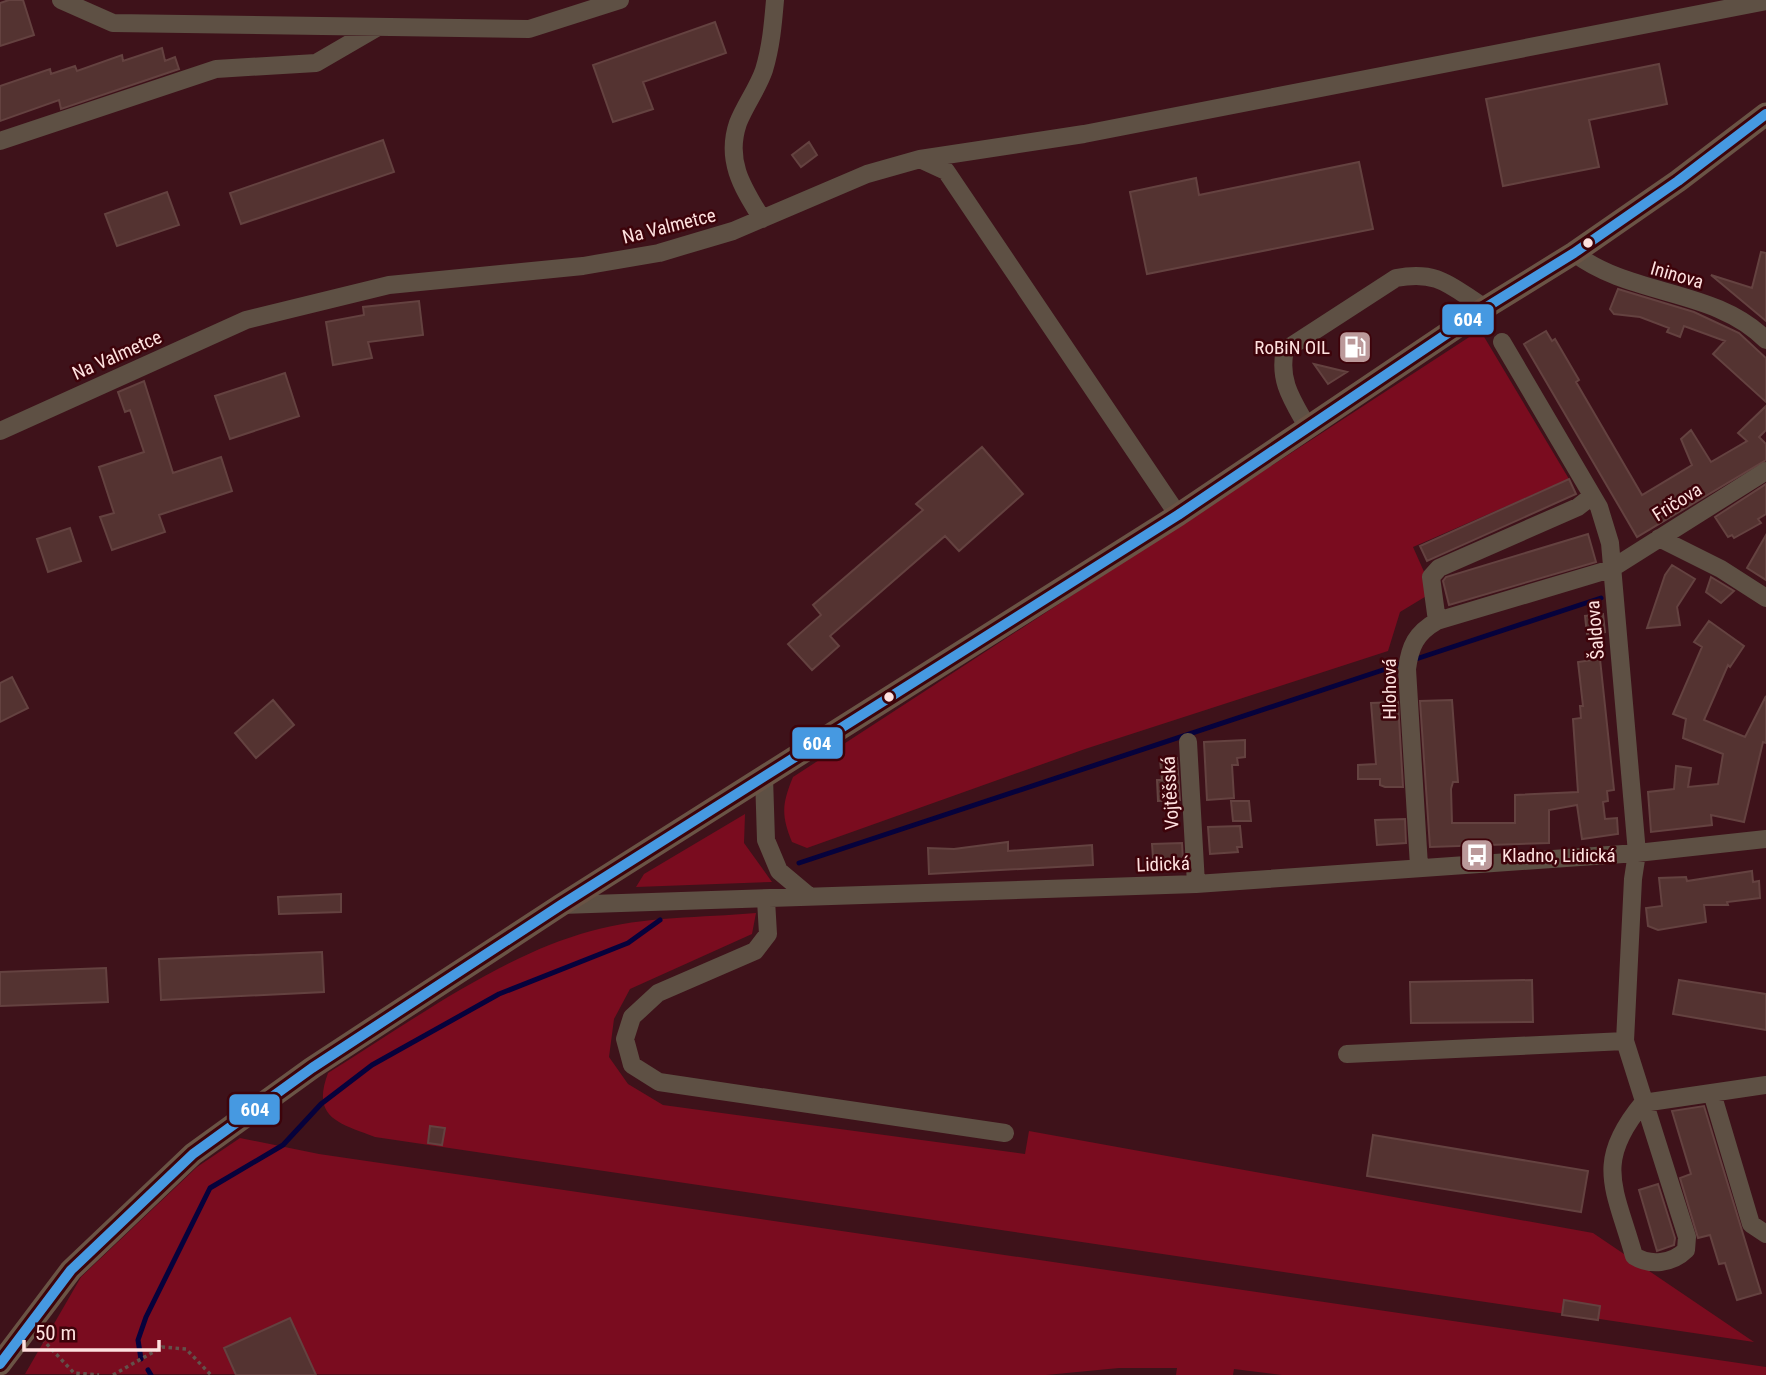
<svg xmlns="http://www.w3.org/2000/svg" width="1766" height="1375" viewBox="0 0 1766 1375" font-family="'Roboto Condensed',sans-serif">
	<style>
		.green { fill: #7a0c1f }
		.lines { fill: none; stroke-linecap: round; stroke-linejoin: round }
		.stream { stroke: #06023c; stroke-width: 5 }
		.building { fill: #543331; stroke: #644240; stroke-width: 2 }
		.path { stroke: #63514b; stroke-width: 3.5; stroke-dasharray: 3.5 3.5; stroke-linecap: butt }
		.minor { stroke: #5e5044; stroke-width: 18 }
		.major { stroke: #6a5445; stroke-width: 23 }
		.bus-1-casing { stroke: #3d030a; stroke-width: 16 }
		.bus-1 { stroke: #4699e1; stroke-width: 10 }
		.bus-dot { fill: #fee1df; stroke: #3d030a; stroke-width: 2.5 }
		.labels { text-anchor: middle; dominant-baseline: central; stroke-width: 5; stroke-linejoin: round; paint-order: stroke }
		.street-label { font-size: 19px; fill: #fee1df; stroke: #3d030a }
		.poi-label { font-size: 19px; fill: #fee1df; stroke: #3d030a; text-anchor: end }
		.line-badge { stroke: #3d030a; stroke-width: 2.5 }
		.badge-label { font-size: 19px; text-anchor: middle; font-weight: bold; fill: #fff }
	</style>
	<rect width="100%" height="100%" fill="#3e121a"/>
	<path class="green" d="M1480,330L1569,479L1413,547L1433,592L1400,612L1388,651L1085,749L807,848L792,842C781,815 782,804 793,777Z
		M745,814L744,843L772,882L636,887L644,874Z
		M756,913L752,934L630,989L614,1019L609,1057L628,1084L663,1105L1025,1154L1029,1131L1593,1233L1754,1342L375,1137C339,1123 311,1118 328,1073C409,1023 499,956 591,931C644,916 702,918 756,913Z
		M240,1138L319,1154L1766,1367V1375H1282L1234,1369L1233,1375H1176L1177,1368H1119L1046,1375L25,1374L81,1277L197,1167Z"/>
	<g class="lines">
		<path class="stream" d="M1413,660L1601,598
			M799,863L1404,663
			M141,1359L138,1340L146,1317L210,1188L283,1145L321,1104L372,1065L499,994L628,943L660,920
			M148,1370L151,1375"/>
	</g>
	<path class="building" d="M9,0H23L34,35L0,46V3Z
		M715,22L726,53L643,82L653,109L613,122L593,65Z
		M162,48L165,61L175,57L179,69L61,109L59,100L0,121V86L50,69L51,74L75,66L77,71L122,55L123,61Z
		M1659,64L1667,104L1589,120L1599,167L1503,186L1486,99Z
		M383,140L394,172L241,224L230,193Z
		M809,142L817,155L801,167L792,155Z
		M1359,162L1373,229L1147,274L1130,192L1196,178L1199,195Z
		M167,192L179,225L117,246L105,214Z
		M1761,252L1766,253V321L1711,275L1752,288Z
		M1618,289L1694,312L1739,333L1766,358V402L1713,354L1725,341L1684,326L1680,337L1667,332L1669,328L1640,317L1614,314L1610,309Z
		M419,301L423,335L368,342L372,358L333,365L326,322L364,315L363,307Z
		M1546,331L1552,341L1555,339L1579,380L1576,382L1642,495L1692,465L1681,439L1691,430L1711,462L1747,441L1738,433L1766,406V430L1759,437L1766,444V460L1637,537L1524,344Z
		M1314,364L1347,372L1328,384Z
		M285,373L299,416L230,439L215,396Z
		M144,381L173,473L221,457L232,491L159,515L165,532L112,550L100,517L114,513L99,467L144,452L130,410L125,412L118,392Z
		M982,447L1023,494L959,551L945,536L830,636L839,646L812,670L788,644L821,615L813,605L923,510L916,504Z
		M1569,479L1576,494L1427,561L1420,546Z
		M1766,484V514L1758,519L1761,523L1734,538L1732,535L1728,537L1715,517Z
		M70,528L81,561L48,572L37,539Z
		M1588,534L1596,562L1449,605L1443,581L1446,577Z
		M1766,535V580L1747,568Z
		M1672,565L1695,579L1677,607L1680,625L1647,628L1665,575Z
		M1711,577L1734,591L1721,603L1706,592Z
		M1603,614L1605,632L1587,634L1585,616Z
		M1709,621L1744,646L1730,667L1728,665L1704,720L1745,737L1766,696V743L1763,742L1744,822L1711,815L1712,825L1651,832L1648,792L1674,789L1676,766L1691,768L1688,787L1718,784L1723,754L1683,738L1686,719L1673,714L1702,647L1694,642Z
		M1600,659L1614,790L1607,791L1608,801L1603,802L1605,819L1617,818L1618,834L1582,839L1577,805L1549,810V843L1430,847L1420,701L1452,700L1458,782H1453L1451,789L1452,823H1515V795L1578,792L1573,719L1581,718L1580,706H1583L1578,662Z
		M12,677L28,708L0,722V683Z
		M273,700L294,725L256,758L235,733Z
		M1398,702L1403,787H1385L1380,785V779H1358V765L1376,764L1371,703Z
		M1245,740V757L1237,758L1238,765H1232L1234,798L1207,800L1204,742Z
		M1177,758L1180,800L1158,801L1157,780H1162L1160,759Z
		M1231,801H1249L1251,821H1233Z
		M1405,819L1406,843L1377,845L1375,820Z
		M1240,826L1242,847H1237L1238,852L1210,854L1208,827Z
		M1008,842V851L1092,845L1093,865L929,874L928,848L954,849Z
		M1182,843L1183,861L1158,862V858H1153L1152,844Z
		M1752,871L1753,882L1759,881L1760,898L1727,902L1728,905H1704L1706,922L1658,930L1648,926L1646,908L1662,906L1659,878L1686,877L1687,881Z
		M341,894V912L279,914L278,897Z
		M322,952L324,992L161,1000L159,959Z
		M106,968L108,1002L0,1006V972Z
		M1532,980L1533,1022L1411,1023L1410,982Z
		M1679,980L1766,994V1030L1673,1014Z
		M1704,1106L1761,1293L1737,1300L1725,1263L1719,1264L1710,1235L1698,1238L1680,1178L1691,1174L1672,1111Z
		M430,1126L445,1128L442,1145L428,1143Z
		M1373,1135L1588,1171L1581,1212L1367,1176Z
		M1658,1184L1675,1238L1674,1245L1657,1251L1639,1190Z
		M1564,1300L1600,1306L1598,1320L1562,1315Z
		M290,1318L316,1375H236L224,1348Z"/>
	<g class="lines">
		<path class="path" d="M42,1339L74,1373L99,1375
			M113,1375L162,1347L186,1349L211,1375"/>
		<path class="minor" d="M61,0L113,23L529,29L620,0
			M0,141L216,69L316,63L378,27
			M920,159L946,171L1178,515
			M762,219C743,188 725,161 738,123C745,105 758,88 764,70C771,47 773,24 775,0
			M1574,253C1631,297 1715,288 1766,340
			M1502,342L1599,507L1610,543L1637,853L1633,879L1625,1041L1687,1237L1686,1250C1672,1264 1650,1266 1634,1256C1615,1188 1593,1163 1643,1103L1766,1085
			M1308,428C1293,401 1278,381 1285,350L1396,278C1439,270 1450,286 1485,308
			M0,431L246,320L389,285L583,266L659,253L733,231L867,174L920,159L1084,134L1766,1
			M1659,538L1721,569L1766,598
			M1437,621L1431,577L1439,568L1578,507L1592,496
			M1188,742L1196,884
			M764,777L766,840L779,871L810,897
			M1419,866L1407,669C1410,646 1416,633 1437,621L1611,569L1766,471
			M766,900L768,934L755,951L658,993L632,1017L625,1039L632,1065L659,1082L1005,1133
			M561,905L1196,884L1637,853L1766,839
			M1347,1054L1625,1041
			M1712,1093L1751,1224L1766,1234"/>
		<path class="major" d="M0,1364L71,1270L193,1154L312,1068L561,905L1178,515L1485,308L1574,253L1678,181L1766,114"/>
		<g class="bus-1-casing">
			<path id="bus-1" d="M0,1364L71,1270L193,1154L312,1068L561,905L1178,515L1485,308L1574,253L1678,181L1766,114"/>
		</g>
		<use href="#bus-1" class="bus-1"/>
	</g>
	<defs>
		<g id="fuel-square" transform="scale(1.75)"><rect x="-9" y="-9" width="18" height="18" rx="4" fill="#bb999a" stroke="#3d030a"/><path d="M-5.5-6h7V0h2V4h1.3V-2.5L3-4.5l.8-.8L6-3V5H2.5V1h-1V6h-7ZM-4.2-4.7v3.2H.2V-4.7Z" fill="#fff"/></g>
		<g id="bus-square" transform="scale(1.75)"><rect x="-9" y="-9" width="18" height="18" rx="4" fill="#bb999a" stroke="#3d030a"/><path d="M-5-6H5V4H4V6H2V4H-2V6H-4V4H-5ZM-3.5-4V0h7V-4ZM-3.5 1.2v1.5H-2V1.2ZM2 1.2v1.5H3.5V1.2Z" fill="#fff"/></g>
	</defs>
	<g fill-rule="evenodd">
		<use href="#fuel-square" x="1355" y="347"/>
		<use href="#bus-square" x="1477" y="855"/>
	</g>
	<g class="bus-dot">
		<circle cx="1588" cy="243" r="6"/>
		<circle cx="889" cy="697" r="6"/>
	</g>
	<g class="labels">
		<g class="street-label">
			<text transform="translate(669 226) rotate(-14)">Na Valmetce</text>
			<text transform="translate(1677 275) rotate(16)">Ininova</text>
			<text transform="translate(117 355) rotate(-24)">Na Valmetce</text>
			<text transform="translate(1677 502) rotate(-32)">Fričova</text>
			<text transform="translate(1595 630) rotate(-95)">Šaldova</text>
			<text transform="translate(1389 689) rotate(-90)">Hlohová</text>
			<text transform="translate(1170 793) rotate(-93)">Vojtěšská</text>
			<text transform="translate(1163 864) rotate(-2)">Lidická</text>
		</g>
		<g class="poi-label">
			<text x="1330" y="347">RoBiN OIL</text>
			<text x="1502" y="855" text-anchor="start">Kladno, Lidická</text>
		</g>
	</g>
	<g class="line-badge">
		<rect x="1441" y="303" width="54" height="33" rx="7" fill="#4699e1"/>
		<rect x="791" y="726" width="53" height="34" rx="7" fill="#4699e1"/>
		<rect x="228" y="1093" width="53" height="33" rx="7" fill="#4699e1"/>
	</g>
	<g class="badge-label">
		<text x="1468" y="326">604</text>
		<text x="817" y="750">604</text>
		<text x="255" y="1116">604</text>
	</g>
	<path d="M24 1340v10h135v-10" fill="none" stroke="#fee1df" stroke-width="3.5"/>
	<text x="35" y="1340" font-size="21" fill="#fee1df" stroke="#3d030a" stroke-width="5" paint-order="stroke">50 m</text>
</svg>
